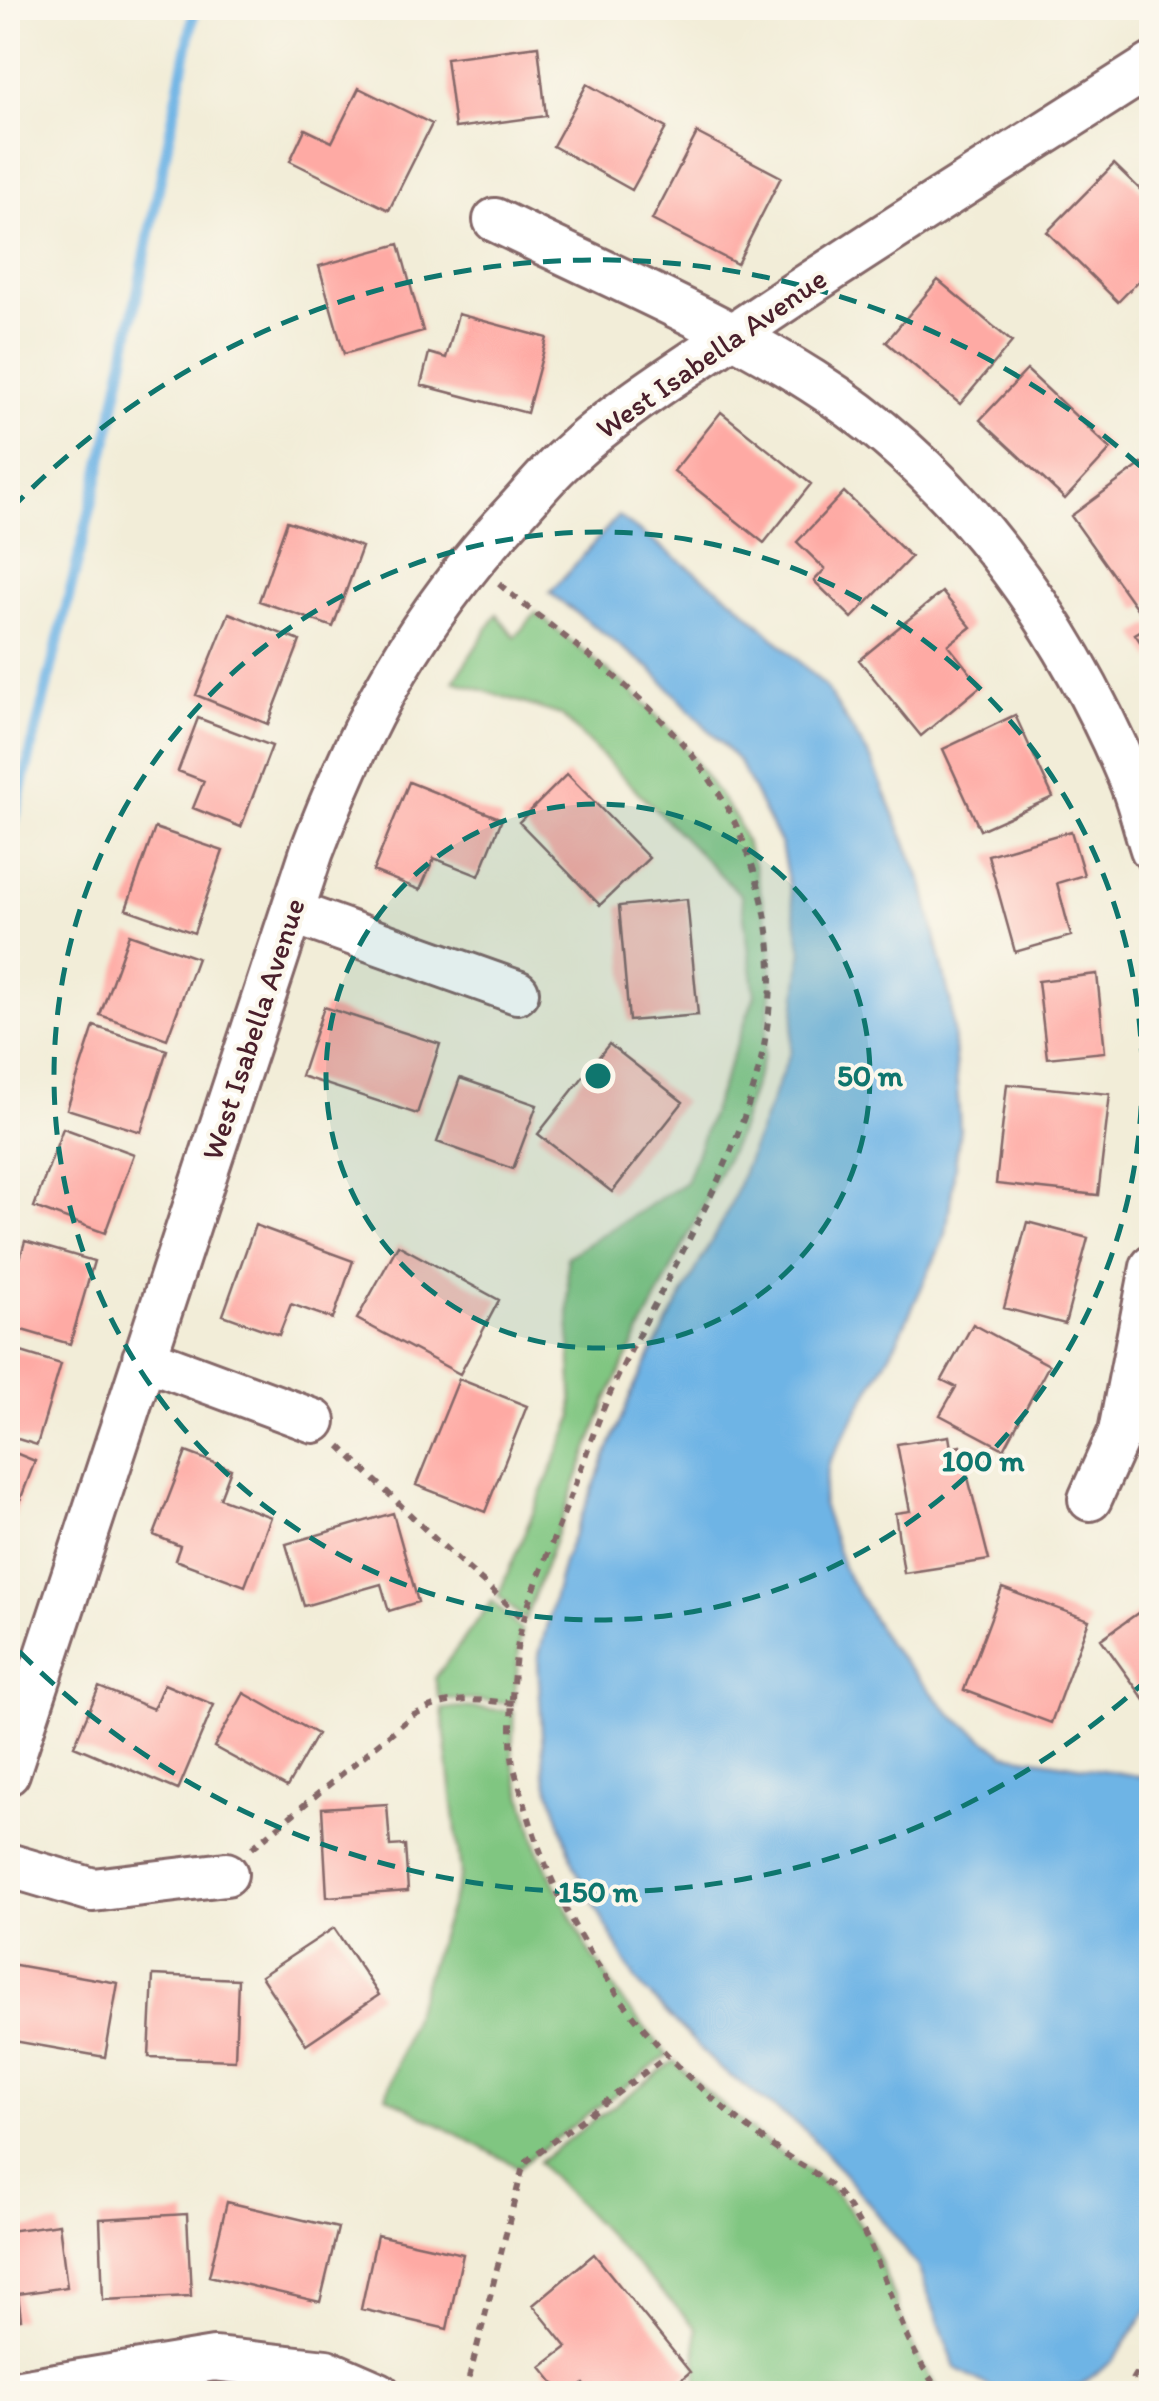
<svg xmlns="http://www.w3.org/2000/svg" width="1159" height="2401" viewBox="0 0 1159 2401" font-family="Itim,sans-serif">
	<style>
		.green { fill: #80c681; stroke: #657256; stroke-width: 2.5 }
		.water { fill: #6eb4e5; stroke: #5c6a88; stroke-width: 2.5 }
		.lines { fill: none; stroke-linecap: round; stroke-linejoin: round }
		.stream { stroke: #6eb4e5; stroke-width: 11 }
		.building { fill: #feaaa4 }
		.minor-casing { stroke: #856768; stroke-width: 48 }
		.path { stroke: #856768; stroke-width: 6; stroke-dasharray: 8 8; stroke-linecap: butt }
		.minor { stroke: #fff; stroke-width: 42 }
		.ring { fill: none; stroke: #0f766e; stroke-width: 5; stroke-dasharray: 18 12 }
		.labels { text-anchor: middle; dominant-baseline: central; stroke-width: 8; stroke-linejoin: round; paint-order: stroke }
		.street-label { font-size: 30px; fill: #4a1f2b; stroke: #fbf7ec }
		.centre { fill: #0f766e; stroke: #fbf7ec; stroke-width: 5 }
		.ring-label { font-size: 30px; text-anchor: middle; font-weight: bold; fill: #0f766e; stroke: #fbf7ec; stroke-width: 8; stroke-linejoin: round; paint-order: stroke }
	</style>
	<rect width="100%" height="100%" fill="#fbf7ec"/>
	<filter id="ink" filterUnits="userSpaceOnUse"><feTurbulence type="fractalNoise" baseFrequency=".01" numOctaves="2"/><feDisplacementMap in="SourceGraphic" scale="20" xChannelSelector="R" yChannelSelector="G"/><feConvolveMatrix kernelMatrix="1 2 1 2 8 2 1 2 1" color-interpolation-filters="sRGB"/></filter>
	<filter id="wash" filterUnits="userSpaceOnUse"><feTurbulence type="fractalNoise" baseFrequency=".0048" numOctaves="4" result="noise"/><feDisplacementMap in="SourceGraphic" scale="40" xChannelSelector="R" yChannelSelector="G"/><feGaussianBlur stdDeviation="2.25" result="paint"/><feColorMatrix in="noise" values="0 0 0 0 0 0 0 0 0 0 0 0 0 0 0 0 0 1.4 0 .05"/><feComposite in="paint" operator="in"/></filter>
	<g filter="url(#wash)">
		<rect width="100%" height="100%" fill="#f2edd8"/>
		<path class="green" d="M536,613L630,689L677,737L737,820L754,865L771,938L772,986L763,1058L737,1137L606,1401L525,1620L498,1596L573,1418L567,1257L686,1182L755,995L741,895L561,715L454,681L497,614L515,637Z
			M492,1601L521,1630L514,1703L439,1698L435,1678Z
			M460,1707L514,1711L512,1759L539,1852L588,1949L626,2006L668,2055L518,2167L386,2096L461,1874L442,1709Z
			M674,2061C703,2090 734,2116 766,2142C804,2170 830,2180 858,2221C894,2274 900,2345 942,2393H697L696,2328L538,2162Z"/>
		<path class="water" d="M618,516L734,600L825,686L872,761L923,884L951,1004L960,1128L946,1234L899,1337L829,1463L822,1504L844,1570L888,1644L952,1715L1005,1754L1151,1778V2305L1113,2361L1079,2386L1001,2393L956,2368L918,2267L866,2199L806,2131L718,2067L636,1981L575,1868L544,1772L538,1659L564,1559L635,1385L729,1208L790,1053L802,951L781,845L739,762L651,669L550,593Z"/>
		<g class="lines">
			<path class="stream" d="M8,845L110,429L195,8"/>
		</g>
		<g id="blocks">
			<path class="building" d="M538,46L546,116L455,128L446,58Z
				M587,84L666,128L632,190L553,146Z
				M359,88L432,124L389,210L290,161L305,129L332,142Z
				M697,133L781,177L737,264L652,220Z
				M1114,164L1152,201V267L1118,302L1047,232Z
				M399,244L423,331L344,354L319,266Z
				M938,280L1012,342L960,404L886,342Z
				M458,314L547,338L527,413L421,385L429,353L446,358Z
				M1027,370L1111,449L1065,499L980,420Z
				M721,412L811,484L764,543L674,471Z
				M1143,463L1152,474V601L1138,610L1071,516Z
				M844,492L911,557L852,618L814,581L825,569L797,542Z
				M287,521L362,547L333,627L259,601Z
				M942,592L971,627L948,645L981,686L921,736L859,660Z
				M229,613L300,641L268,724L196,695Z
				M1152,624V660L1135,634Z
				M1015,715L1053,797L980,830L943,749Z
				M198,718L272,746L241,827L193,808L204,781L178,771Z
				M567,774L649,858L600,905L519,822Z
				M409,782L502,819L479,876L434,858L420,890L373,871Z
				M155,828L223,851L194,933L126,909Z
				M1071,831L1084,875L1057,883L1071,936L1015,952L988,855Z
				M687,899L698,1015L629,1021L619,906Z
				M129,934L197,958L167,1039L100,1015Z
				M1097,974L1105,1052L1047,1058L1038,981Z
				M324,1007L440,1044L417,1114L301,1076Z
				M94,1026L167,1050L141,1132L67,1109Z
				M609,1044L683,1102L612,1192L538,1134Z
				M460,1078L537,1105L513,1169L437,1142Z
				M1007,1084L1110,1094L1098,1195L996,1184Z
				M63,1128L134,1154L105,1233L34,1207Z
				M1027,1222L1088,1238L1065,1324L1004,1308Z
				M255,1225L353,1261L333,1319L291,1304L279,1335L223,1315Z
				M25,1241L94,1261L70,1344L8,1326V1302Z
				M398,1245L499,1300L460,1374L357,1319Z
				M973,1324L1049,1365L1004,1449L940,1415L956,1387L942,1380Z
				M8,1348L61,1364L37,1445L8,1436Z
				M459,1379L527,1406L485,1512L416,1485Z
				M949,1436L951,1448L960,1446L989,1560L904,1573L895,1513L910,1511L897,1444Z
				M8,1450L35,1461L8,1532Z
				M186,1452L231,1469L220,1498L271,1517L245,1586L175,1560L180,1546L154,1535Z
				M393,1513L418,1602L389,1611L381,1584L304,1606L286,1544Z
				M1002,1588L1089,1620L1051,1723L964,1690Z
				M1152,1603V1710L1101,1639Z
				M164,1684L214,1705L178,1790L74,1746L99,1687L153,1709Z
				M244,1693L317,1734L287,1787L214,1747Z
				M387,1804L390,1846L405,1845L408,1891L327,1897L322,1808Z
				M334,1928L379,1995L306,2044L261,1976Z
				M10,1964L118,1983L105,2057L8,2040Z
				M153,1975L238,1979L235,2060L149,2057Z
				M227,2202L338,2228L320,2302L209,2276Z
				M187,2214L191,2296L103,2300L100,2219Z
				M59,2224L67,2287L18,2294L21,2319L8,2321V2231Z
				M377,2235L463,2254L447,2329L361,2309Z
				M594,2254L690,2372L664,2394H592L584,2384L572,2394H563L541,2367L567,2347L533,2305Z"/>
		</g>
	</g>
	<g filter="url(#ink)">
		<use href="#blocks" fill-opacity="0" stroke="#856768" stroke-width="2.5"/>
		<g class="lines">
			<g class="minor-casing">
				<path id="minor" d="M495,220C601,272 713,318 812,381C958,473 1063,620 1129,777C1139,800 1144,825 1152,849
					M292,912L517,992
					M144,1358L314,1421
					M1090,1499L1120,1432L1152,1267
					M8,1773L312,851C363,716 418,617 516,511C533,493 549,472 568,456C623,405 684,369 745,327C878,237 1016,152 1152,65
					M8,1865L93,1890L226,1874
					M8,2393L214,2359L326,2371L379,2394"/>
			</g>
			<path class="path" d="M499,584C558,634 624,677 676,736C721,787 748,838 763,904C804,1085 677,1243 607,1400C593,1432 582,1467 569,1500C553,1542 533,1586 521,1629C513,1659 509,1725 512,1757C514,1773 522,1792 526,1808C558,1919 626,2024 713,2099C735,2118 757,2136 781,2152C797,2163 819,2174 833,2188C887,2246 891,2334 942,2394
				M340,1446L433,1537L525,1620
				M252,1848L412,1716C449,1695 473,1700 514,1703
				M465,2394L524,2163L668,2055
				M1124,2394L1152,2345"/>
			<use href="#minor" class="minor"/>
		</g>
	</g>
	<circle cx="598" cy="1076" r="272" fill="#0f766e" fill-opacity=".12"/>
	<g class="ring">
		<circle cx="598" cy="1076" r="272"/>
		<circle cx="598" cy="1076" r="544"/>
		<path d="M1149 1678A816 816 0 0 1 11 1643M11 509A816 816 0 0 1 1149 474"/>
	</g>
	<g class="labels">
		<g class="street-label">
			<text transform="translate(711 353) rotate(-35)">West Isabella Avenue</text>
			<text transform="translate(253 1029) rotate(-72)">West Isabella Avenue</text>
		</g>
	</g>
	<circle cx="598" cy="1076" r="15" class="centre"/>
	<g class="ring-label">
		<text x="870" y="1086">50 m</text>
		<text x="983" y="1471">100 m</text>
		<text x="598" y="1902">150 m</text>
	</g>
	<rect width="1159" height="2401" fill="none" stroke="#fbf7ec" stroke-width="40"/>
</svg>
